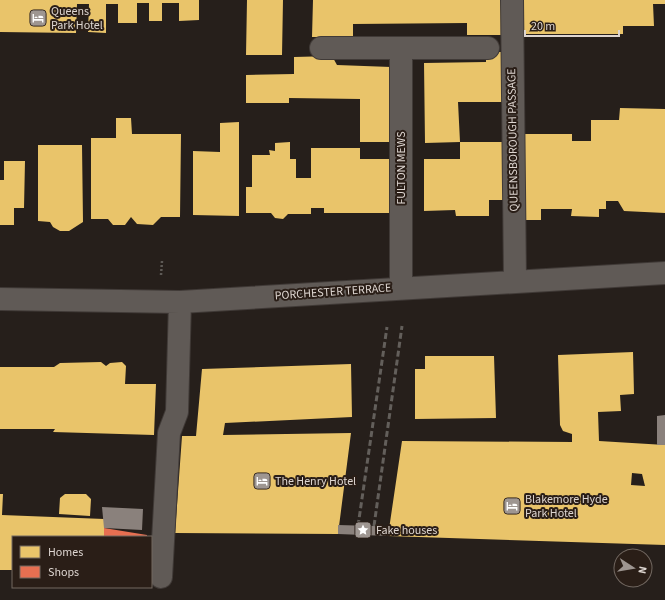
<svg xmlns="http://www.w3.org/2000/svg" width="665" height="600" viewBox="0 0 665 600" font-family="'Source Sans 3',sans-serif">
	<style>
		.homes { fill: #e9c46a; fill-rule: evenodd }
		.shops { fill: #e76f51 }
		.industry { fill: #8a817c }
		.lines { fill: none; stroke-linecap: round; stroke-linejoin: round }
		.minor-casing { stroke: #403a37; stroke-width: 24 }
		.path { stroke: #5e5a56; stroke-width: 2.5; stroke-dasharray: 2 2; stroke-linecap: butt }
		.minor { stroke: #605a56; stroke-width: 22 }
		.rail { stroke: #635f5b; stroke-width: 3; stroke-dasharray: 6 3; stroke-linecap: butt }
		.labels { text-anchor: middle; dominant-baseline: central; stroke-width: 4; stroke-linejoin: round; paint-order: stroke }
		.poi-label { font-size: 12px; fill: #ded6d1; stroke: #2a1e17; text-anchor: start }
		.street-label { font-size: 12px; fill: #ded6d1; stroke: #2a1e17 }
	</style>
	<rect width="100%" height="100%" fill="#261f1b"/>
	<path class="homes" d="M0,0H199V20L179,21V3H162V21H149V3H137V23H118V4H106V33L88,32L89,4H77L76,33L0,32Z
		M247,0H283L282,55H246Z
		M313,0H502L503,35H467V23L353,24V37H312Z
		M522,0H665V4H653L654,26H623V34H522Z
		M486,52H503V102H458L460,142L425,143L424,63L486,62Z
		M332,56L337,65L391,67V142H360V99L289,98V103H246V75L294,74V57Z
		M620,108L665,109V213L624,211L618,201H606V209H599V217L571,216L572,209H541V220H522V134H572V141H591V120H619Z
		M116,118H131L132,134H181L180,217H161L153,225L137,224L131,217L125,225H113L108,219H91V138H116Z
		M239,122V216L193,215V151L220,152V123Z
		M290,142V159H296V178H311V148H360V159H391V213H324V208H311V214H288L283,219L275,218L271,213H246V187H252V155H270L269,150L275,151V143Z
		M460,142H504V200H489V216H456L455,210L424,211V159H460Z
		M38,145H82L83,222L69,231H60L53,227L50,222L38,221Z
		M4,161H25L24,208H14V225H0V180H4Z
		M633,352L634,394L620,395L621,411L598,412L599,441L665,445V545L388,536L402,441L572,442V434L563,431L560,425L558,355ZM632,473L642,474L645,486L631,485Z
		M425,356H494L496,418L415,419V369H425Z
		M101,362L106,366L110,363L122,362L126,366L125,384H156L154,435L53,432L55,429H0V367H54L60,363Z
		M351,364L352,417L225,423L223,435L351,433L338,534L175,533L182,436H196L202,369Z
		M0,494H3L2,515L104,519V537H13V570H0Z
		M65,494H86L91,499L90,516L59,514L60,498Z"/>
	<path class="shops" d="M104,528L147,535V537H104Z"/>
	<path class="industry" d="M665,415V445H657V416Z
		M102,507L143,509L142,530L104,528Z
		M338,525L374,526L389,527L388,536L338,534Z"/>
	<g class="lines">
		<g class="minor-casing">
			<path id="minor" d="M512,0L515,281
				M321,48H488
				M401,48V287
				M0,299L180,302L665,273
				M161,577L169,433L177,412L180,302"/>
		</g>
		<path class="path" d="M161,275L162,261"/>
		<use href="#minor" class="minor"/>
		<path class="rail" d="M358,526L387,327
			M374,526L402,326"/>
	</g>
	<defs>
		<g id="hotel-square" transform="scale(0.9)"><rect x="-9" y="-9" width="18" height="18" rx="4" fill="#9e9691" stroke="#2a1e17"/><path d="M-6-4.5h1.5V1H6V5H4.5V3h-9V5H-6ZM-4 0a1.8 1.8 0 1 1 3.6 0ZM.5 0V-2.5h3Q6-2.5 6 0Z" fill="#fff"/></g>
		<g id="sight-square" transform="scale(0.9)"><rect x="-9" y="-9" width="18" height="18" rx="4" fill="#9e9691" stroke="#2a1e17"/><path d="M0-6L1.8-2.2L6-1.7L2.9 1.2L3.7 5.4L0 3.3L-3.7 5.4L-2.9 1.2L-6-1.7L-1.8-2.2Z" fill="#fff"/></g>
	</defs>
	<g fill-rule="evenodd">
		<use href="#hotel-square" x="38" y="18"/>
		<use href="#hotel-square" x="262" y="481"/>
		<use href="#hotel-square" x="512" y="506"/>
		<use href="#sight-square" x="363" y="530"/>
	</g>
	<g class="labels">
		<g class="poi-label">
			<text x="51" y="11">Queens<tspan x="51" dy="14">Park Hotel</tspan></text>
			<text x="275" y="481">The Henry Hotel</text>
			<text x="525" y="499">Blakemore Hyde<tspan x="525" dy="14">Park Hotel</tspan></text>
			<text x="376" y="530">Fake houses</text>
		</g>
		<g class="street-label">
			<text transform="translate(513 140) rotate(-91)">QUEENSBOROUGH PASSAGE</text>
			<text transform="translate(401 168) rotate(-90)">FULTON MEWS</text>
			<text transform="translate(333 292) rotate(-4)">PORCHESTER TERRACE</text>
		</g>
	</g>
	<rect x="12" y="536" width="140" height="52" fill="#2a1e17" stroke="#726861"/>
	<rect x="20" y="546" width="20" height="12" fill="#e9c46a" stroke="#726861"/>
	<text x="48" y="556" font-size="12" fill="#ded6d1">Homes</text>
	<rect x="20" y="566" width="20" height="12" fill="#e76f51" stroke="#726861"/>
	<text x="48" y="576" font-size="12" fill="#ded6d1">Shops</text>
	<g transform="translate(633 568) rotate(102)"><circle r="19" fill="#2a1e17" stroke="#726861"/>
	<path d="M0-3L7 15L0 10L-7 15Z" fill="#9e9691"/>
	<text y="-6" font-size="11" font-weight="bold" text-anchor="middle" fill="#ded6d1">N</text>
	</g>
	<path d="M525 30v6h94v-6" fill="none" stroke="#ded6d1" stroke-width="2"/>
	<text x="531" y="30" font-size="12" fill="#ded6d1" stroke="#2a1e17" stroke-width="3" paint-order="stroke">20 m</text>
</svg>
